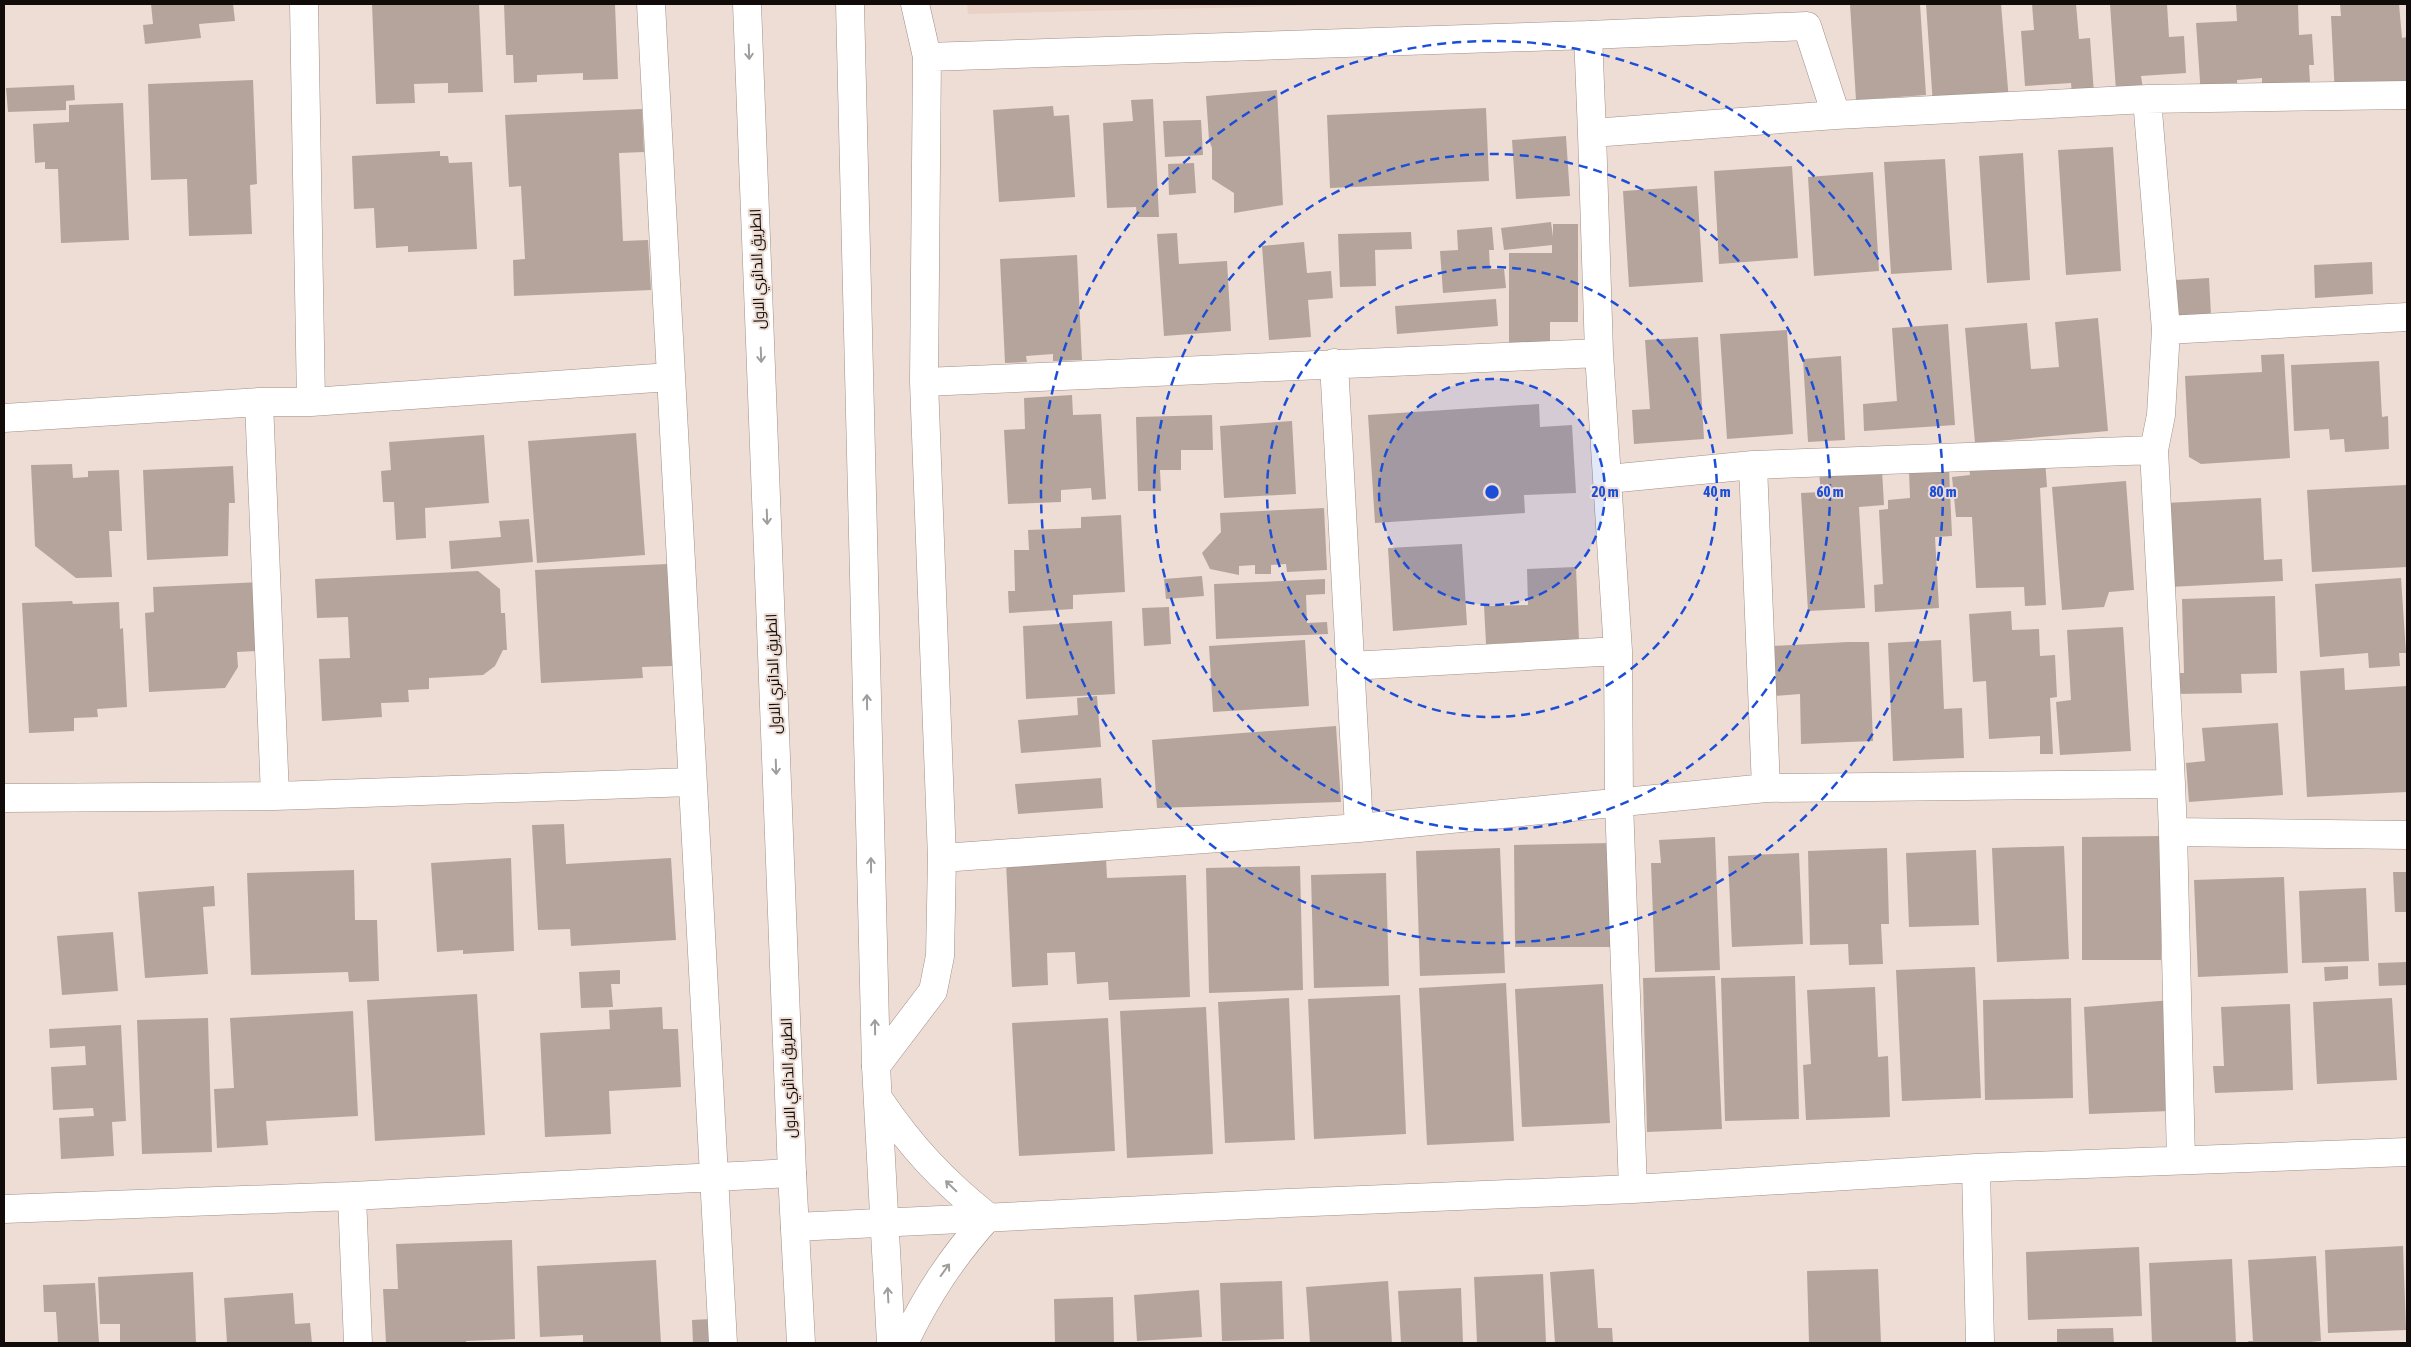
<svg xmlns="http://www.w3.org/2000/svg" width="2411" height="1347" viewBox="0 0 2411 1347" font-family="'Asap Condensed',Cairo,sans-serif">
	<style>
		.built { fill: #ead1c5 }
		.building { fill: #b5a49c }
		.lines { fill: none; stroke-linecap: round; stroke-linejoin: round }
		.street-casing { stroke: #a09088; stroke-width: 29 }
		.primary-casing { stroke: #a09088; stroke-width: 29 }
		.street { stroke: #fff; stroke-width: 28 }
		.primary { stroke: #fff; stroke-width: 28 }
		.oneway { stroke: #a09e9d }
		.ring { fill: none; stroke: #1d4ed8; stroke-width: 2.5; stroke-dasharray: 9 6 }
		.labels { text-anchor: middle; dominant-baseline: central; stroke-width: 4; stroke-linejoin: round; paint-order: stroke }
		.street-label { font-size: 15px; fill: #110c09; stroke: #eeddd4 }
		.centre { fill: #1d4ed8; stroke: #eeddd4; stroke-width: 2.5 }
		.ring-label { font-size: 15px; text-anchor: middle; font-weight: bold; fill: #1d4ed8; stroke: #eeddd4; stroke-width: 4; stroke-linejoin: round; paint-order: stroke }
	</style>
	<rect width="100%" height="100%" fill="#eeddd4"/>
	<path class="built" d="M967,4H1374L968,14Z"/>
	<path class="building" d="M151,4H233L235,21L199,24L201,38L145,44L143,25L153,24Z
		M372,4H479L483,92L448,93V83L414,84L415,103L376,104Z
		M504,4H615L618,79L583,80V73L537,75V82L514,83L513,55H506Z
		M1850,4H1920L1926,95L1856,100Z
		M1926,4H2001L2009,101L1933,105Z
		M2032,4H2076L2079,39L2090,38L2094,94L2072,95L2071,83L2025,86L2021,31L2034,30Z
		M2110,4H2167L2169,37L2184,36L2186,73L2141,76L2143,89L2116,91Z
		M2236,4H2298L2299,35L2312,34L2314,65H2309L2310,82L2262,86V78L2237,80L2238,94L2201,96L2196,23L2237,21Z
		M2340,4H2399L2402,38L2407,37V91L2335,96L2331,16H2341Z
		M253,80L257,184L250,185L252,234L189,236L187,179L151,180L148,84Z
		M74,85L75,100L66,101V110L8,112L6,88Z
		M1277,90L1283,205L1234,213V193L1212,179V148L1209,140L1206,96Z
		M1153,99L1159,217H1137L1136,207L1107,208L1103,123L1133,121L1131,100Z
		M123,103L129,240L61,243L58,169H45V162L35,163L33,124L69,122V105Z
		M1053,106L1054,116L1069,115L1075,197L999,202L993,110Z
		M1486,108L1489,181L1330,188L1327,115Z
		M642,109L644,152L619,153L623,241L648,240L651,290L514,296L513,260L525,259L521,186L509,187L505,115Z
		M1201,120L1203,155L1165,157L1163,121Z
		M1566,136L1570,196L1516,199L1512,140Z
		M2113,147L2121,271L2066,275L2058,150Z
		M440,151V156H448L449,163L472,162L477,249L408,252V246L376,248L374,208L354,209L352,156Z
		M2023,153L2030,280L1987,283L1979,156Z
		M1945,159L1952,270L1891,274L1884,162Z
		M1194,163L1196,193L1169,195L1168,164Z
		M1792,166L1798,258L1719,264L1714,171Z
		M1873,172L1879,271L1814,276L1808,177Z
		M1697,186L1703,282L1629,287L1623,191Z
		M1551,222L1553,237V224H1578V322H1550V349H1509V253H1552V245L1504,250L1501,228Z
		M1492,227L1494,250H1489L1490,269H1504L1506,288L1443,293L1440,251L1458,250L1457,230Z
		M1411,232L1412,249L1375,250L1376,286L1340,287L1338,234Z
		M1177,233L1179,264L1227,261L1231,331L1164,336L1157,234Z
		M1304,242L1307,273L1331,271L1333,298L1308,300L1311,337L1269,340L1262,246Z
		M1077,255L1082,360L1053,361V354L1026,356L1027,362L1005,363L1000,259Z
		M2372,262L2373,294L2315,298L2314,265Z
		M2209,278L2211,315L2179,318L2176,280Z
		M1496,299L1498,326L1397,334L1395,306Z
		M2098,318L2108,431L1975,443L1965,328L2027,323L2031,369L2059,367L2055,322Z
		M1948,324L1955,425L1864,431L1863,404L1897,401L1892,328Z
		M1787,330L1793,434L1727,439L1720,334Z
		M1698,337L1704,439L1634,444L1632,410L1650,409L1645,340Z
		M2284,354L2290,458L2201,464L2189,457L2185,376L2262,372L2261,355Z
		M1841,356L1845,440L1808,442L1803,359Z
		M2379,361L2382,417L2388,416L2389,449L2345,452L2344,439L2330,440L2329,429L2294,431L2291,365Z
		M1072,395L1073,415L1101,414L1106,499L1092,500L1091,488L1061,490V502L1008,504L1004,430L1025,429L1024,398Z
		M1539,404L1540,427L1572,425L1576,493L1524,495L1525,513L1375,523L1368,415Z
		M1212,415L1213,450H1181V470H1160L1161,491H1138L1136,417Z
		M1292,421L1296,494L1224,498L1220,426Z
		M636,433L645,555L537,563L528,441Z
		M484,435L489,503L425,508L426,538L396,540L394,502H383L381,471L391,470L389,442Z
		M2045,460L2047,487L2040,488L2046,605L2025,606L2024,587L1976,588L1972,517H1956L1952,477L1970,475L1969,466Z
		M72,464L73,478L88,477V471L119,470L122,531H109L112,577L76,578L35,546L31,465Z
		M233,466L235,503H229L228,556L147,560L143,470Z
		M1949,469L1952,536L1935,537L1939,608L1875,612L1874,585L1883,584L1879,510L1888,509V500L1910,498L1909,472Z
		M1882,470L1884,505L1859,507L1865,608L1808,611L1801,493L1821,492L1819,473Z
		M2126,481L2134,590L2109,592L2104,607L2062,610L2052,487Z
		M2406,485L2407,567L2312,572L2307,490Z
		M2261,498L2264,560L2282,559L2283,581L2170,587L2166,503Z
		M1324,508L1327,570L1287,572L1286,564L1271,565V574H1255V565L1239,566V575L1210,569L1202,553L1221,532L1220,513Z
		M1121,515L1125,592L1073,595V609L1009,613L1008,591H1015L1014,550H1029L1028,530L1081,528V517Z
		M529,519L533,562L451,569L449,541L501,537L499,521Z
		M1462,544L1467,625L1393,631L1388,548Z
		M668,564L672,666L642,667L643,678L541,683L535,570Z
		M1576,567L1579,640L1486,644L1484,606L1528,605L1527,569Z
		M478,571L500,589L501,613H505L507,650H503L495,666L483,675L429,678V689L408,690L409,702L381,703L382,717L322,721L319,659L350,658L348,617L317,618L315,579Z
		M1202,576L1204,596L1166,599L1164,579Z
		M2401,578L2406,653H2399L2400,666L2369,668L2368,653L2320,657L2315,584Z
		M1325,579V594L1306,595L1307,623L1327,622L1328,634L1216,639L1214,584Z
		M260,582L258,651L237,652L238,667L225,688L149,692L145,613L154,612L153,587Z
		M2275,596L2277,673L2241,674L2242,693L2173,694L2172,673H2184L2182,599Z
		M72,601L73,604L119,602L120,629L123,628L127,707L97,709L98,717L74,718V731L29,733L22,603Z
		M1169,607L1171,644L1144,646L1142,608Z
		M2011,611L2012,630L2039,629L2040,656L2055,655L2057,697L2050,698L2053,754H2040V736L1989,739L1986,681L1973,682L1969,614Z
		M1112,621L1115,694L1026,699L1023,626Z
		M2123,627L2131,751L2060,755L2056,702L2071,700L2067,630Z
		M1305,640L1309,706L1213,712L1209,646Z
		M1941,640L1944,709L1962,708L1964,758L1893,761L1888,643Z
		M1848,642H1869L1873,741L1801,744L1800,694L1775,696L1772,646Z
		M2344,668L2345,690L2407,686V792L2307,797L2300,671Z
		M1097,696L1101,747L1021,753L1018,720L1078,715L1077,698Z
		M2278,723L2283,795L2189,802L2186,763L2205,761L2202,728Z
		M1336,726L1341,802L1157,808L1152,740Z
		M1101,778L1103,808L1018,814L1015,784Z
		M564,824L566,864L671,858L676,940L571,946L570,929L538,930L532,825Z
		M2161,836V960H2082V837Z
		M1715,837L1720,970L1655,972L1651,863H1661L1659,840Z
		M1611,843L1612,947H1515L1514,845Z
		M2064,846L2069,959L1997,962L1992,848Z
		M1500,848L1505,973L1420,976L1416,851Z
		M1887,848L1889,924H1881L1883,964L1849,965L1848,944L1810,945L1808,851Z
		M1976,850L1979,925L1909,927L1906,853Z
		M1799,853L1803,944L1732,947L1728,856Z
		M511,858L514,951L463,954V950L437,952L431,863Z
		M1106,858L1107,878L1186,875L1190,997L1109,1000L1108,982L1077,984L1075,952L1047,953L1048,985L1012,987L1006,862Z
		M1300,866L1303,990L1209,993L1206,868Z
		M354,870L355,920H377L379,981L349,982L348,972L251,975L247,873Z
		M2393,872H2407V912H2395Z
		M1386,873L1389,986L1314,988L1311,875Z
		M2284,877L2288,973L2198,977L2194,880Z
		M214,886L215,906L203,907L208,974L145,978L138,892Z
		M2366,888L2369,961L2302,963L2299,891Z
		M113,932L118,991L62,995L57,936Z
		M2407,962V985L2379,986L2378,963Z
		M2348,966V979L2325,981L2324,967Z
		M1975,967L1981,1098L1902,1101L1896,970Z
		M620,970V984H611L613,1007L581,1008L579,972Z
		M1715,976L1722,1129L1647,1132L1643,978Z
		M1795,976L1799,1119L1725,1121L1721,978Z
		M1506,983L1514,1141L1427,1145L1419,988Z
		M1603,984L1610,1123L1522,1127L1515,989Z
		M1875,987L1878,1057L1888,1056L1890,1117L1806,1120L1803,1065L1811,1064L1807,990Z
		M477,994L485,1135L375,1141L367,1000Z
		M1400,995L1406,1134L1314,1139L1308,999Z
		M1289,998L1295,1140L1225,1143L1218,1002Z
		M2071,998L2073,1098L1985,1100L1983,1000Z
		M2392,998L2397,1080L2317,1084L2313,1002Z
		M2172,1000L2170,1111L2089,1114L2084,1007Z
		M2290,1004L2293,1090L2215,1093L2213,1066H2224L2221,1007Z
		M662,1007L663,1029H678L681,1087L609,1091L611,1134L545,1137L540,1033L610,1029L609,1010Z
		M1206,1007L1213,1154L1127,1158L1120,1011Z
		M353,1011L358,1116L266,1121L268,1145L217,1148L214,1089L234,1088L230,1018Z
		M208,1018L212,1152L142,1154L137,1020Z
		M1108,1018L1115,1151L1019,1156L1012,1023Z
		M121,1025L126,1121L112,1122L114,1156L61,1159L59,1118L94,1116L93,1108L53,1110L51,1067L86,1065L85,1046L50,1048L49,1029Z
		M512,1240L515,1339L466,1341V1343H386L383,1289H398L396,1244Z
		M2403,1246L2406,1330L2328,1333L2325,1250Z
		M2139,1247L2142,1316L2028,1320L2026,1252Z
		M2316,1256L2321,1341L2300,1343H2249L2248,1341H2253L2248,1260Z
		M2232,1259L2236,1343H2152L2149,1263Z
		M656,1260L661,1343H583V1335L540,1337L537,1266Z
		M1594,1269L1598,1328H1612L1613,1343H1555L1550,1272Z
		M1878,1269L1881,1343H1809L1807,1271Z
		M193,1272L196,1343H120V1324H100L98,1277Z
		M1543,1274L1546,1343H1477L1474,1277Z
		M1282,1281L1284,1339L1222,1341L1220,1283Z
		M1388,1281L1392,1343H1310L1306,1287Z
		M95,1283L99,1343H58L56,1312H44L43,1285Z
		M1461,1288L1463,1343H1401L1398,1291Z
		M1199,1290L1202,1337L1137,1341L1134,1295Z
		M293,1293L295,1324L310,1323L312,1343H227L224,1298Z
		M1113,1297L1114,1343H1055L1054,1299Z
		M710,1319L712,1343H693L692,1320Z
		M2113,1328L2114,1343H2057V1329Z"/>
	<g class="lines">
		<g class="street-casing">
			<path id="street" d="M304,4L311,402
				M651,4L723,1343
				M1588,35L1807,26L1836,115
				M927,57L1588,35L1592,133L1836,115L2147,99L2407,95
				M2147,99L2166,330L2407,317
				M1592,133L1599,353L1618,651L1619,802L1633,1189
				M2166,330L2161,415L2154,450L2171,784
				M1334,363L1359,828
				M924,382L1599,353
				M259,402L275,796
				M4,418L259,402H311L670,377
				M1753,465L1766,788
				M1608,479L1753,465L2154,450
				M1350,666L1618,651
				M4,798L275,796L692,782
				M942,858L1359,828L1766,788L2171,784L2173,832
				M876,1066L933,991L940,956L942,858L924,382L927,57L915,4
				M2181,1160L2173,832L2407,835
				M1976,1168L1980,1343
				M352,1196L358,1343
				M4,1209L352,1196L792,1173
				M795,1227L1288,1203L1633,1189L1976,1168L2407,1152"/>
		</g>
		<g class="primary-casing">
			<path id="primary" d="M747,4L792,1173L801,1343
				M850,4L876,1066L891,1343
				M878,1098C911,1147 942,1180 988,1217C952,1257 927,1295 904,1343"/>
		</g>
		<use href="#street" class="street"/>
		<use href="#primary" class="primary"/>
	</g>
	<defs><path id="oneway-shaft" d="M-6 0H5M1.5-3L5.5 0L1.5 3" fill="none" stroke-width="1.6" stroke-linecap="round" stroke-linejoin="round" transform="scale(1.25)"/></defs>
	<g class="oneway">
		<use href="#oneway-shaft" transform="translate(749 52) rotate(88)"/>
		<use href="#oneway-shaft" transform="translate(761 355) rotate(88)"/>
		<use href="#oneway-shaft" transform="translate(767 517) rotate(88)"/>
		<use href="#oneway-shaft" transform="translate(867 702) rotate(-91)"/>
		<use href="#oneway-shaft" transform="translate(776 767) rotate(88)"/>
		<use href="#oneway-shaft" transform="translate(871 865) rotate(-91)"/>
		<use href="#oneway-shaft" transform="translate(875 1027) rotate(-91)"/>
		<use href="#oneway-shaft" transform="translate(951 1186) rotate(-136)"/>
		<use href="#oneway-shaft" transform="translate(945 1270) rotate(-54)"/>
		<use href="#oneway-shaft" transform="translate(888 1295) rotate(-93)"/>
	</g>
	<circle cx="1492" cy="492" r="113" fill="#1d4ed8" fill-opacity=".12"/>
	<g class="ring">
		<circle cx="1492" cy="492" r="113"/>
		<circle cx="1492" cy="492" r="225"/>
		<circle cx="1492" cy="492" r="338"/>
		<circle cx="1492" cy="492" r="451"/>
	</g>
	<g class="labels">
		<g class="street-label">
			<text transform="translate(757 269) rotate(-92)">الطريق الدائري الاول</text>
			<text transform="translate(773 674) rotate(-92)">الطريق الدائري الاول</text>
			<text transform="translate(788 1078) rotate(-92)">الطريق الدائري الاول</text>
		</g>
	</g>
	<circle cx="1492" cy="492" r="8" class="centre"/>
	<g class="ring-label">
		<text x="1605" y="497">20 m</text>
		<text x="1717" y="497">40 m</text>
		<text x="1830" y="497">60 m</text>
		<text x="1943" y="497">80 m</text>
	</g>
	<rect width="2411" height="1347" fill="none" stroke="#110c09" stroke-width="10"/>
</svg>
